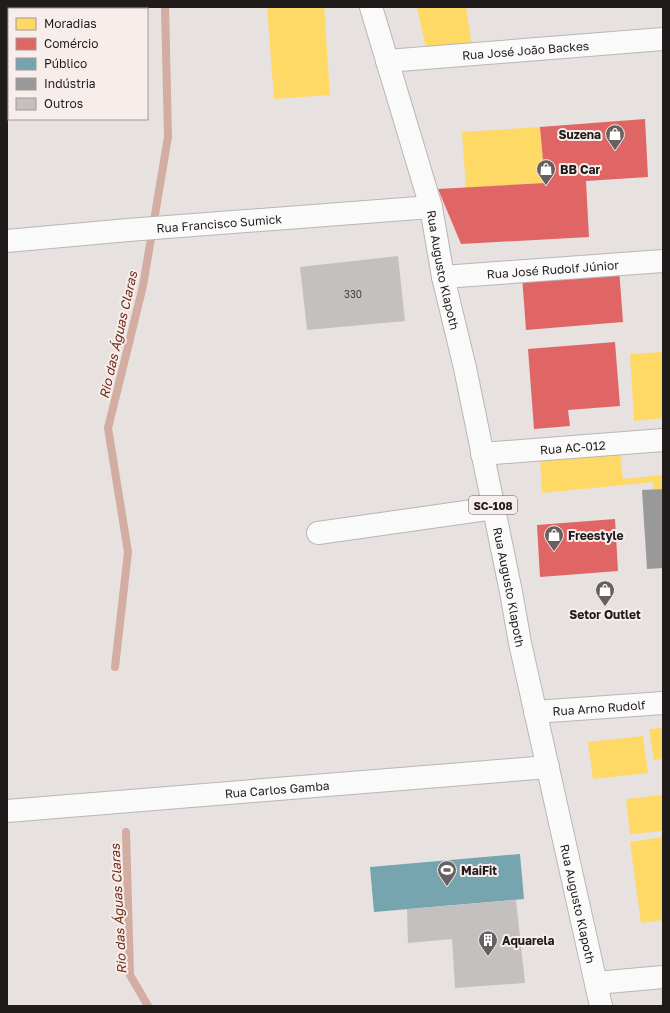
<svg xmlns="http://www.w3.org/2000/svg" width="670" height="1013" viewBox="0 0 670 1013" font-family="'Golos Text',sans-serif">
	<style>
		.homes { fill: #ffd966 }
		.shops { fill: #e06666 }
		.public { fill: #76a5af }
		.industry { fill: #999 }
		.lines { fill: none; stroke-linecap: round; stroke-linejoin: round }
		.stream { stroke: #d3aca2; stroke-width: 8 }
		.building { fill: #c4c0bf }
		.minor-casing { stroke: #bab6b5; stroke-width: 24 }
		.major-casing { stroke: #bab6b5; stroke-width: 24 }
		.minor { stroke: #fbfafa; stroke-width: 22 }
		.major { stroke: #fbfafa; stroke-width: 22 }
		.labels { text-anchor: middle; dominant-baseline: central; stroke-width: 4; stroke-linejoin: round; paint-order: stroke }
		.number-label { font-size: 10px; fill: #494544 }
		.shield { fill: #f7edeb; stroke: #605b59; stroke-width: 1 }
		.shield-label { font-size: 11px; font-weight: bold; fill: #201c1b }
		.street-label { font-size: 12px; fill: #201c1b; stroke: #f7edeb }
		.poi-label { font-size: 12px; font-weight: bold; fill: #201c1b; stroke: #f7edeb; text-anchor: start }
		.water-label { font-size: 13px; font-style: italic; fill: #702f1c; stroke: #f7edeb }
	</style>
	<rect width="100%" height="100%" fill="#e7e1e0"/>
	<path class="homes" d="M267,7H324L330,95L274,99Z
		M417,7H466L473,54L428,57Z
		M540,127L545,183L466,188L462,132Z
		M663,352V418L634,421L630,354Z
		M620,452L623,479L663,475V489H653V482L542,493L540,459Z
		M663,728V759L654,760L649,729Z
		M643,736L648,773L593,779L588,742Z
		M663,795V831L630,834L626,799Z
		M663,837V920L641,923L630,842Z
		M660,986H663V1006H662Z"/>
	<path class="shops" d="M645,119L648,177L586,181L589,237L461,244L438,189L545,183L540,127Z
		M619,268L623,322L526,330L522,276Z
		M615,342L620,406L568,410L570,426L534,429L528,349Z
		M615,519L618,571L540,577L537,525Z"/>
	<path class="public" d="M520,854L524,899L374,912L370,867Z"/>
	<path class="industry" d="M663,489V568L647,569L642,490Z"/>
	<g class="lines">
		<path class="stream" d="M115,667L128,552L108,428L143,286L168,137L165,7
			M126,832L130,975L148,1006"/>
	</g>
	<path class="building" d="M398,256L405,321L307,330L300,267Z
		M516,900L525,983L455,988L452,939L408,943L407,909Z"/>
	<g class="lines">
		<g class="minor-casing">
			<g id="minor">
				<path id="s1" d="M387,61L663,39"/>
				<path id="s2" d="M7,241L128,230L431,207"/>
				<path id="s3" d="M443,277L663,261"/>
				<path id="s4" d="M482,454L663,440"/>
				<path d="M318,533L494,508"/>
				<path id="s5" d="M535,712L663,703"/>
				<path id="s6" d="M7,811L548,767"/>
				<path d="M596,983L663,977"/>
			</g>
		</g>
		<g class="major-casing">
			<g id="major">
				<path id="s7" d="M371,7L431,207L443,277L465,368L511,592L520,643L601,1006"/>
			</g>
		</g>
		<use href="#minor" class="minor"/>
		<use href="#major" class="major"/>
	</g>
	<defs>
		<g id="shop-pin" transform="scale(1)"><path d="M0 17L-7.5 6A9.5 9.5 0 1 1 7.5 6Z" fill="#666160" stroke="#f7edeb"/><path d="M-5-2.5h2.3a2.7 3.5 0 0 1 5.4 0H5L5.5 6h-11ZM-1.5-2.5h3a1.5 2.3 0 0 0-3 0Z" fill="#fff"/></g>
		<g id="stadium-pin" transform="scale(1)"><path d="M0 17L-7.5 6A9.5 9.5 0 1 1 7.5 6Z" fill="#666160" stroke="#f7edeb"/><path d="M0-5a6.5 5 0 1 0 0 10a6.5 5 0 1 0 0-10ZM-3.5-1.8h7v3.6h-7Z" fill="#fff"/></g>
		<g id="building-pin" transform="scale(1)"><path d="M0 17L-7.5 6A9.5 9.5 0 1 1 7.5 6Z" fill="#666160" stroke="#f7edeb"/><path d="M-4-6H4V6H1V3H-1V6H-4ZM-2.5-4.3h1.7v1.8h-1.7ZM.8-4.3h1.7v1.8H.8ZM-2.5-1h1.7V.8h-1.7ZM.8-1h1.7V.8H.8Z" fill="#fff"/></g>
	</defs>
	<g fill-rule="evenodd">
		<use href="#shop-pin" x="615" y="134"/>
		<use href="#shop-pin" x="546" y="169"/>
		<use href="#shop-pin" x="554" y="535"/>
		<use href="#shop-pin" x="605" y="590"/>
		<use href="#stadium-pin" x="447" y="870"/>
		<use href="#building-pin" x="488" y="940"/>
	</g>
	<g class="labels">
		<g class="number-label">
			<text x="353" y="294">330</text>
		</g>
		<rect class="shield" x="469" y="496" width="48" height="18" rx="3"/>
		<g class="shield-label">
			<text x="493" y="505">SC-108</text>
		</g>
		<g class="street-label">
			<text stroke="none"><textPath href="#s1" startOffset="139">Rua José João Backes</textPath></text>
			<text stroke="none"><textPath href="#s2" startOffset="213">Rua Francisco Sumick</textPath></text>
			<text stroke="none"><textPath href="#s3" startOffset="110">Rua José Rudolf Júnior</textPath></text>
			<text stroke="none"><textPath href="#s7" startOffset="273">Rua Augusto Klapoth</textPath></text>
			<text stroke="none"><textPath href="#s4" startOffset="91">Rua AC-012</textPath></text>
			<text stroke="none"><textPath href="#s7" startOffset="597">Rua Augusto Klapoth</textPath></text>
			<text stroke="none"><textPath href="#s5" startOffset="64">Rua Arno Rudolf</textPath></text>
			<text stroke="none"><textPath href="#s6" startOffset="271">Rua Carlos Gamba</textPath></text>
			<text stroke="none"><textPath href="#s7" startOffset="921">Rua Augusto Klapoth</textPath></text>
		</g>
		<g class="poi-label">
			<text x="601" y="134" text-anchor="end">Suzena</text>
			<text x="560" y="169">BB Car</text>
			<text x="568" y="535">Freestyle</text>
			<text x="605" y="614" text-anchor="middle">Setor Outlet</text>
			<text x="461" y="870">MaiFit</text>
			<text x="502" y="940">Aquarela</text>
		</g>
		<g class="water-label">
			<text transform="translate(118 335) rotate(-77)">Rio das Águas Claras</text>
			<text transform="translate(118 909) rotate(-93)">Rio das Águas Claras</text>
		</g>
	</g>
	<rect width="670" height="1013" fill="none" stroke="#201c1b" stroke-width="16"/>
	<rect x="8" y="8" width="140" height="112" fill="#f7edeb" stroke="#a19998"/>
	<rect x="16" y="18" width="20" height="12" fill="#ffd966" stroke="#a19998"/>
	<text x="44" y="28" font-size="12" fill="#201c1b">Moradias</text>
	<rect x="16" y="38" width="20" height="12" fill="#e06666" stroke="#a19998"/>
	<text x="44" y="48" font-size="12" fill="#201c1b">Comércio</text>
	<rect x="16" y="58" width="20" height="12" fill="#76a5af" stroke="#a19998"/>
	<text x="44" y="68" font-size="12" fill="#201c1b">Público</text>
	<rect x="16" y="78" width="20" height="12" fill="#999999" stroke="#a19998"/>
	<text x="44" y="88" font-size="12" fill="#201c1b">Indústria</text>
	<rect x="16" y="98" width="20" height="12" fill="#c4c0bf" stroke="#a19998"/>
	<text x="44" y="108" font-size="12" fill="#201c1b">Outros</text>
</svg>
